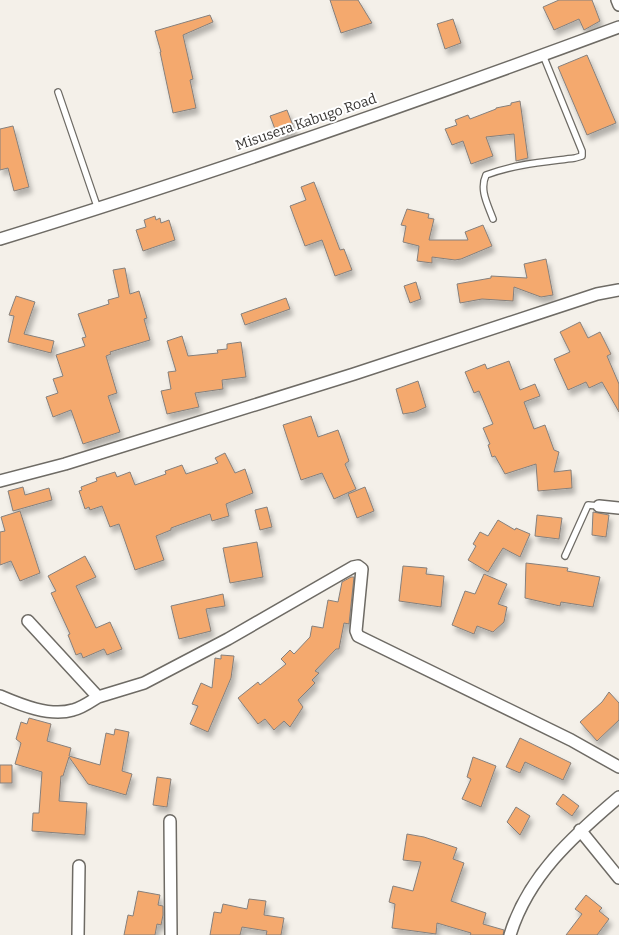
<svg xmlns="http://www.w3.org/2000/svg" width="619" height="935" viewBox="0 0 619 935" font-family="Bitter,serif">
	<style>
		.building { fill: #f4a96e; stroke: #86807c; filter: url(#shadow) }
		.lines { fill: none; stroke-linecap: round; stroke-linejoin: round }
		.service-casing { stroke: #6e6b65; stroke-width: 8 }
		.minor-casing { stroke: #6e6b65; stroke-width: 14 }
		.service { stroke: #fff; stroke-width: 5.5 }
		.minor { stroke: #fff; stroke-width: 11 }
		.labels { text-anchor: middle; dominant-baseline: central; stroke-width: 4; stroke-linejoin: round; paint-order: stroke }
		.street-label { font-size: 14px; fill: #363432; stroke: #fff }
	</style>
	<defs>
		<filter id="shadow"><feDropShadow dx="3" dy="5.5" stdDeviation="2.5" flood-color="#0004"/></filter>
	</defs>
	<rect width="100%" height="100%" fill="#f4f0e9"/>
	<path class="building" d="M330,0H358L372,23L341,33Z
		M559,0H592L600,21L584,30L579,19L554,30L543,7Z
		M210,15L213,22L183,35L193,79L190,80L196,108L173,113L160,52H161L155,31Z
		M453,19L461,43L445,49L437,24Z
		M587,55L616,123L587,135L558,67Z
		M520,101L528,158L516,161L514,134L486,137L493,156L471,164L463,141L452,145L445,129L457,125L455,120L468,115L470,119L496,109V108L511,105V103Z
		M287,110L295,131L278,137L270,116Z
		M13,126L29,187L14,191L8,168L0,170V129Z
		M314,182L340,250L344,249L352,270L335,276L322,240L305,246L290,206L306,200L301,187Z
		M407,209L429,214L428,218L434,219L429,240H468L465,232L483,225L492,246L461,259L455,260L432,257V263L417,261L419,246L403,242L406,226L401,225Z
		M155,216L156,220L160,218L161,223L169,220L175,240L143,251L136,230L146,227L144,220Z
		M546,259L553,295L541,297L514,287L513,301L482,299L460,303L457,284L491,278V276L527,278L524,264Z
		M125,268L130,294L139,291L147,318L144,319L150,340L110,352L111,354L106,356L117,393L108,396L120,432L83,444L71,410L53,417L46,397L58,393L53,379L63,376L56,355L85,346L82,338L86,337L78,314L109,304L108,300L119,297L113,270Z
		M416,282L421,299L410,303L404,286Z
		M16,296L35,302L24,334L54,341L51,353L8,342L14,316L9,315Z
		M286,298L290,309L245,325L241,314Z
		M580,322L588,338L600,332L611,354L607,356L619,384V412L602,382L589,388L586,382L568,390L554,359L570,352L560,332Z
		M182,336L188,356L218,353L217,350L227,349V344L241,342L246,377L222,380L223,389L195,393L199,407L167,414L161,391L171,389L168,372L176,371L167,341Z
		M509,361L520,390L535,384L540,396L524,402L534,429L545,425L554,450L559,452L554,472L571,470L572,488L538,491L536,464L505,474L495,456L492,457L488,445L490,444L483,428L493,424L479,391L474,393L465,372L485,364L487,369Z
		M418,381L426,407L415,412L403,414L396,389Z
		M311,416L318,437L338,430L349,461L345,464L356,489L334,499L322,473L301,480L283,425Z
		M225,453L235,473L245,469L253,493L226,504L229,516L212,521L210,514L171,528V530L156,536L164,560L135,570L119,524L110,527L102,506L90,510L89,507L85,509L79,491L82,490L81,487L97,481L96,478L115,472L117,477L130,472L135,485L166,474L165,471L182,465L186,474L218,463L215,458Z
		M23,487L25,495L49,488L52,500L13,511L8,491Z
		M365,487L374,511L357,518L348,494Z
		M267,507L272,527L260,530L255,510Z
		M20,511L40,573L20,581L11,561L0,565V532L5,531L1,517Z
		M593,512L609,515L606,537L592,535Z
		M537,515L562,518L559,539L535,536Z
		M498,520L515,530L516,528L530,534L520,557L503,548L488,572L468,560L476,546L473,544L480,532L488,536Z
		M257,542L263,577L230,583L223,548Z
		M85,556L96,577L76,586L96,628L110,622L122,649L107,655L104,649L83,658L81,653L76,655L68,635L70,634L51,593L56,591L48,576Z
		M526,563L568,568L567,571L600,577L593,607L561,602L560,606L525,598Z
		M403,566L427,568L426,574L444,576L441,607L399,601Z
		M484,574L507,584L498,604L507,607L504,622L493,632L477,626L474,634L452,625L465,591L475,594Z
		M351,577H354L349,624L344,623L339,649H336L315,671L319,673L312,680L315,683L298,700L303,707L290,727L284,721L274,730L265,719L258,724L238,698L258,682L260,685L286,664L281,659L290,650L294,654L310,637L312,626L323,628L328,600L338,602L342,582Z
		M223,594L225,606L206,609L211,631L179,639L171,606Z
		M221,655L234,656L231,678L208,732L190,724L198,706L192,704L201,683L212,688L215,658L221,659Z
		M609,692L619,703V720L597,741L580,722L602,702Z
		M29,718L51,724L47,741L71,748L69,756L100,765L106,733L114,735L115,729L129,732L122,771L132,774L126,795L88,784L69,757L63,776H61L59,801L87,803L85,835L32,831L33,813H39L42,772L15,764L21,743L16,739L21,722L27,724Z
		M520,738L571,763L563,780L525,762L520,773L506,767Z
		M473,757L496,766L481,807L462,799L471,779L467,777Z
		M0,765H12V783H0Z
		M157,777L171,779L167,807L153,805Z
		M563,794L579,806L572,816L556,804Z
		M516,807L530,816L520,835L507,822Z
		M407,834L424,837L457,848L453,859L464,863L451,901L486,913L483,924L504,930L503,935H470L471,933L437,923L436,934L392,928L395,904L389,902L393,886L413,891L421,862L403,860Z
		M138,891L160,895L158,905L163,906V915L161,925L157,924L155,935H124L128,915L133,916Z
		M586,895L602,908L599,911L609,919L597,935H566L582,914L575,909Z
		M249,899L266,901L264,915L284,918L281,935H266L267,931L242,927L240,935H210L214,912L221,913L223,904L247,909Z"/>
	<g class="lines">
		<g class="service-casing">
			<path id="service" d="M58,92L98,209
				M493,219C488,205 479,190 486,175C515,164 545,162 575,158L582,156V151L543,55
				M565,556L588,505L599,506"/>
		</g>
		<g class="minor-casing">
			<path id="minor" d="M617,0L619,5
				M0,239C208,175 414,103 619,27
				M0,481L65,464L354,374L597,294L619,290
				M599,506L619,508
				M28,621L98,697L144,683L228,639L353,567L358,566L362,569L356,631L358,636L571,740L619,767
				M0,696C21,705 50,717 73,710C82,708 90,702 98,697
				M170,821L171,935
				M580,830L619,878
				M78,935L79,866
				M510,935C528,876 573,836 619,797"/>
		</g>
		<use href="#service" class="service"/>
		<use href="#minor" class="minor"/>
	</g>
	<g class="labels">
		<g class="street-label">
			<text transform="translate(306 122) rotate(-19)">Misusera Kabugo Road</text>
		</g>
	</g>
</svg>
